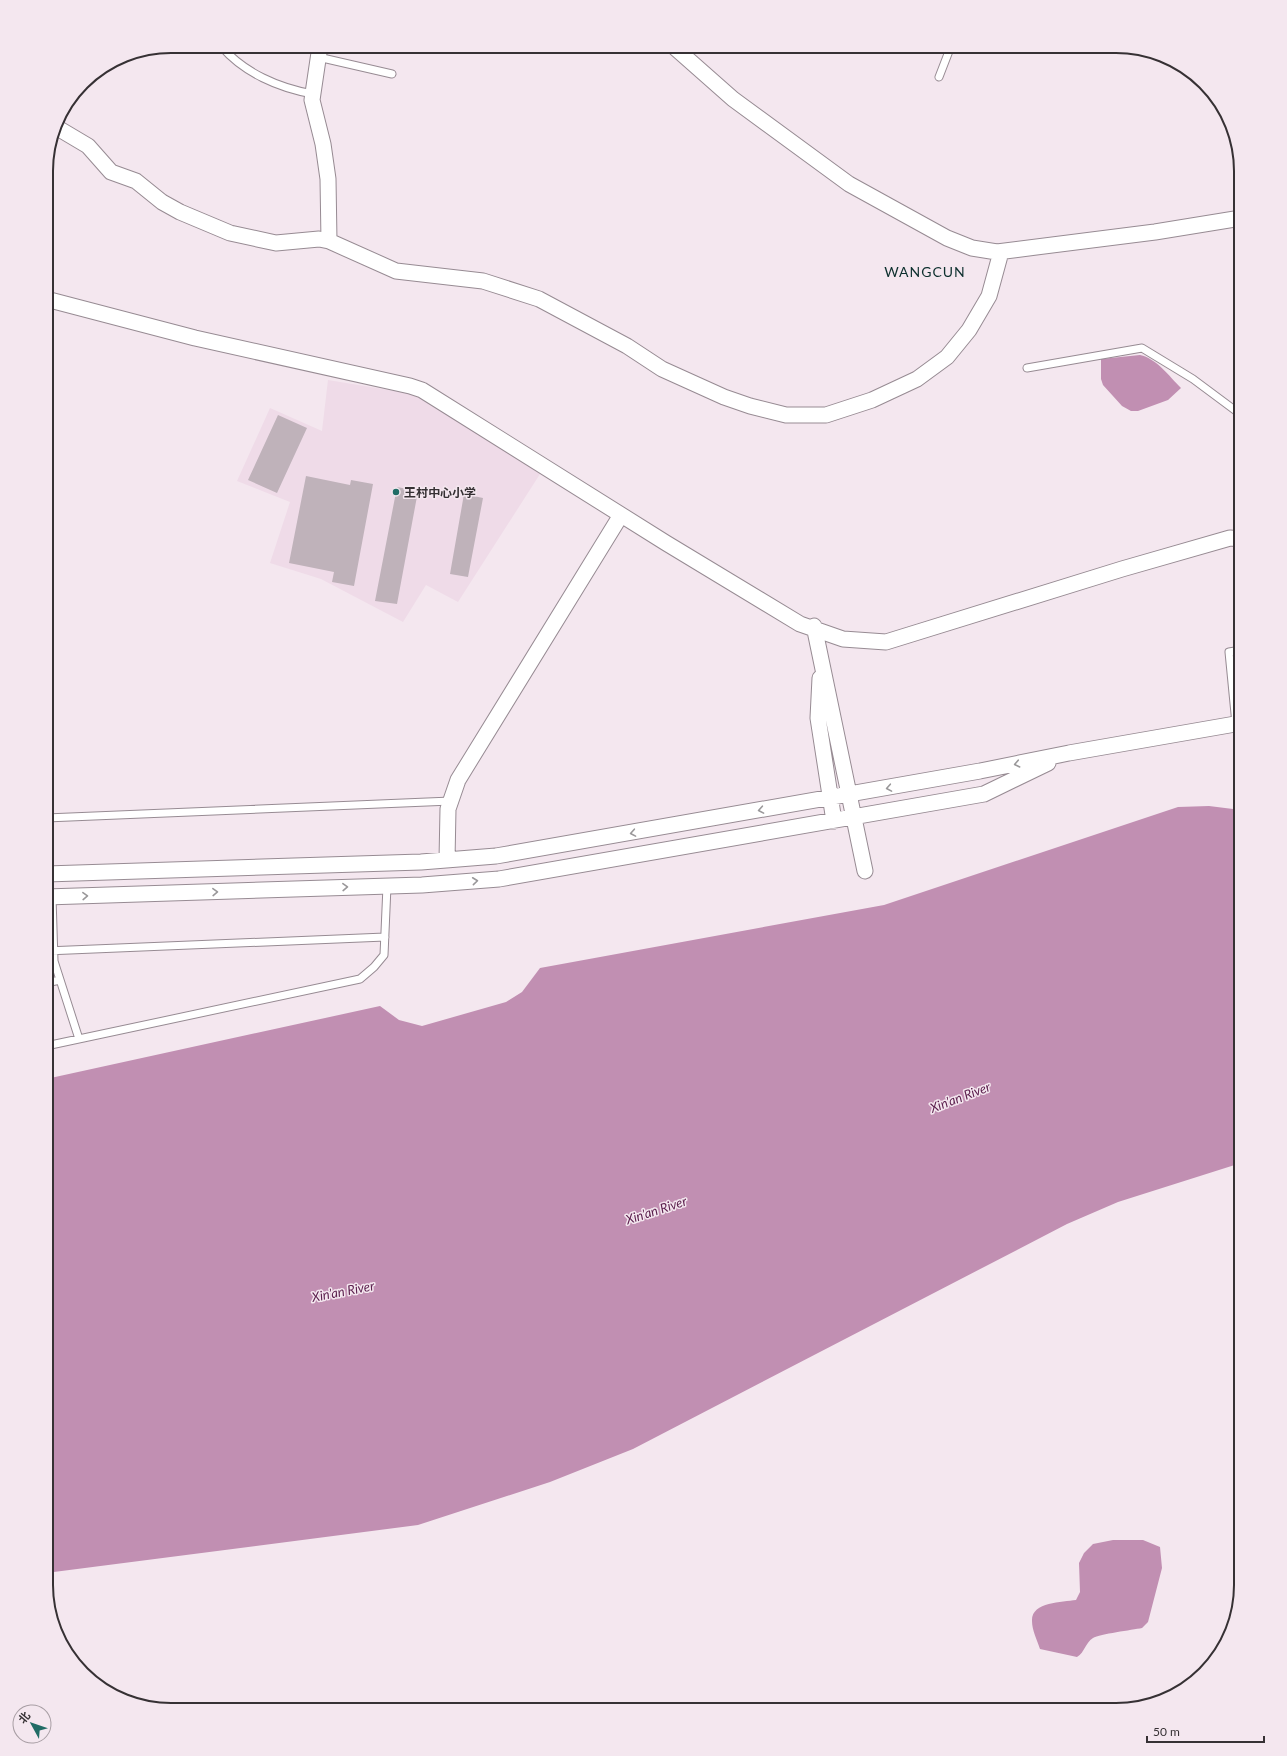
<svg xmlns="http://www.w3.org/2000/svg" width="1287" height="1756" viewBox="0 0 1287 1756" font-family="Lato,'Noto Sans SC',sans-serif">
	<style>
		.built { fill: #efdbe8 }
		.water { fill: #c18fb2 }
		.building { fill: #bfb2ba }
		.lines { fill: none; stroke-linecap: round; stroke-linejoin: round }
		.lane-casing { stroke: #978b93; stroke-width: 9 }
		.street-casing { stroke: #978b93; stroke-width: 17 }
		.lane { stroke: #fff; stroke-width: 7 }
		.street { stroke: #fff; stroke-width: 15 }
		.oneway { stroke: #9a989a }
		.poi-dot { fill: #216c66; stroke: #f4e7ef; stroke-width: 1.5 }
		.labels { text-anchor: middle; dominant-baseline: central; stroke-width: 3; stroke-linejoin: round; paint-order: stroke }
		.poi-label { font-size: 12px; font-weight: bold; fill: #363134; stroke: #f4e7ef; text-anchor: start }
		.water-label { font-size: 13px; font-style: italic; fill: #5c204e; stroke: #f4e7ef }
		.quarter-label { font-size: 14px; letter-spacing: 1px; fill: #0c2f2d; stroke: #f4e7ef }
		.rim { fill: none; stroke: #363134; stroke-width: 2 }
	</style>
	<rect width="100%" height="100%" fill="#f4e7ef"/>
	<path class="built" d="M328,380L419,395L540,474L458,602L426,585L403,622L321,579L270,563L290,502L237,481L270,408L322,431Z"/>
	<path class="water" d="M1140,355C1156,358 1170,377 1181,388L1168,400L1138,411H1131L1122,406L1103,385L1101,379V359Z
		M1209,806L1241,810V1163L1118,1202L1067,1224L633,1449L550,1482L418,1525L46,1573V1079L380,1006L399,1020L422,1026L506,1002L522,992L540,968L884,905L1178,807Z
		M1113,1540H1143L1160,1547L1162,1568L1148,1622L1142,1628C1132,1630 1100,1634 1093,1638C1085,1643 1085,1652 1077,1657L1040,1649C1037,1640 1032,1630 1032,1621C1031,1602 1062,1602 1076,1600L1080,1592L1079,1563L1084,1553L1093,1544Z"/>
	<path class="building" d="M278,415L307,428L277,493L248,480Z
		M306,476L350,485L351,480L373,484L354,586L332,582L334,572L289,563Z
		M397,487L418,491L397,604L375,601Z
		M464,494L483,498L468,577L450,574Z"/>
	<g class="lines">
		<g class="lane-casing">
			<path id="lane" d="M221,46C244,73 279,88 313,94
				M318,57L392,74
				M939,77L951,46
				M1027,368L1142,348L1193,379L1236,411L1241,409
				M1236,724L1229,652L1241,650
				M46,818L451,801
				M52,897L54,961L79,1039
				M46,951L385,937
				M46,983L60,980
				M46,1046L360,979L374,967L384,955L387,886"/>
		</g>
		<g class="street-casing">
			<path id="street" d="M320,46L312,100L323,144L328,179L329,241
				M673,46L733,99L849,184L947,238L972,248L997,252L1155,232L1241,218
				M56,127L88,146L111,172L136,181L162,202L180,212L230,233L276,243L319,239L329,241L396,271L483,281L539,299L627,346L662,369L724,397L750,406L786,415H826L872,400L917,379L947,357L969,330L989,296L1001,252
				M46,299L195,338L410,386L422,390L666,543L800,624L843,639L886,642L1122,569L1230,538L1241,539
				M814,626L865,871
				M820,678L818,718L834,821
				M447,860L448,809L458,780L621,515
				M46,874L421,862L496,856L980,771L1069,753L1241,723
				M46,897L422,885L499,879L984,794L1048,763"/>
		</g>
		<use href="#lane" class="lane"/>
		<use href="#street" class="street"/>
	</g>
	<defs><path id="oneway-chevron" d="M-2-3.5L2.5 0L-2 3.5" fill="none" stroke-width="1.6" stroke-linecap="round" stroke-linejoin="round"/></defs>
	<g class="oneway">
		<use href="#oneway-chevron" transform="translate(1017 764) rotate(168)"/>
		<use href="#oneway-chevron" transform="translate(889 788) rotate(170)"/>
		<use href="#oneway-chevron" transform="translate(761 810) rotate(170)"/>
		<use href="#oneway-chevron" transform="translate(633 833) rotate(170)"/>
		<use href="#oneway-chevron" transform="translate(475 881) rotate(-6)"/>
		<use href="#oneway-chevron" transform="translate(345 887) rotate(-2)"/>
		<use href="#oneway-chevron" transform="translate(215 892) rotate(-2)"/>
		<use href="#oneway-chevron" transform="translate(85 896) rotate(-2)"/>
	</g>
	<circle class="poi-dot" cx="396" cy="492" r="4"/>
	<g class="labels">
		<g class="poi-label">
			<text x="404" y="492">王村中心小学</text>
		</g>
		<g class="water-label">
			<text transform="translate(960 1097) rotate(-21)">Xin’an River</text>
			<text transform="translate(656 1210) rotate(-18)">Xin’an River</text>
			<text transform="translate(343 1291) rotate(-11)">Xin’an River</text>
		</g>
		<g class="quarter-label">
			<text x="925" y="271">WANGCUN</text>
		</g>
	</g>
	<path d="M0 0H1287V1756H0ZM171 53H1116A118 118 0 0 1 1234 171V1585A118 118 0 0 1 1116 1703H171A118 118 0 0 1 53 1585V171A118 118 0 0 1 171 53Z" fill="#f4e7ef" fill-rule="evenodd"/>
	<path class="rim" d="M171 53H1116A118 118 0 0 1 1234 171V1585A118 118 0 0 1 1116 1703H171A118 118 0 0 1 53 1585V171A118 118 0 0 1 171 53Z"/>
	<g transform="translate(32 1724) rotate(310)"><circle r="19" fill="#f4e7ef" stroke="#a89ea4"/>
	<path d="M0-3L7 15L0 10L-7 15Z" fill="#216c66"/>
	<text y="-6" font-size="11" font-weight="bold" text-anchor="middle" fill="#363134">北</text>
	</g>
	<path d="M1147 1736v6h117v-6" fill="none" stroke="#363134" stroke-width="2"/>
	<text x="1153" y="1736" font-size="12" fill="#363134" stroke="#f4e7ef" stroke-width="3" paint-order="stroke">50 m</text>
</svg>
